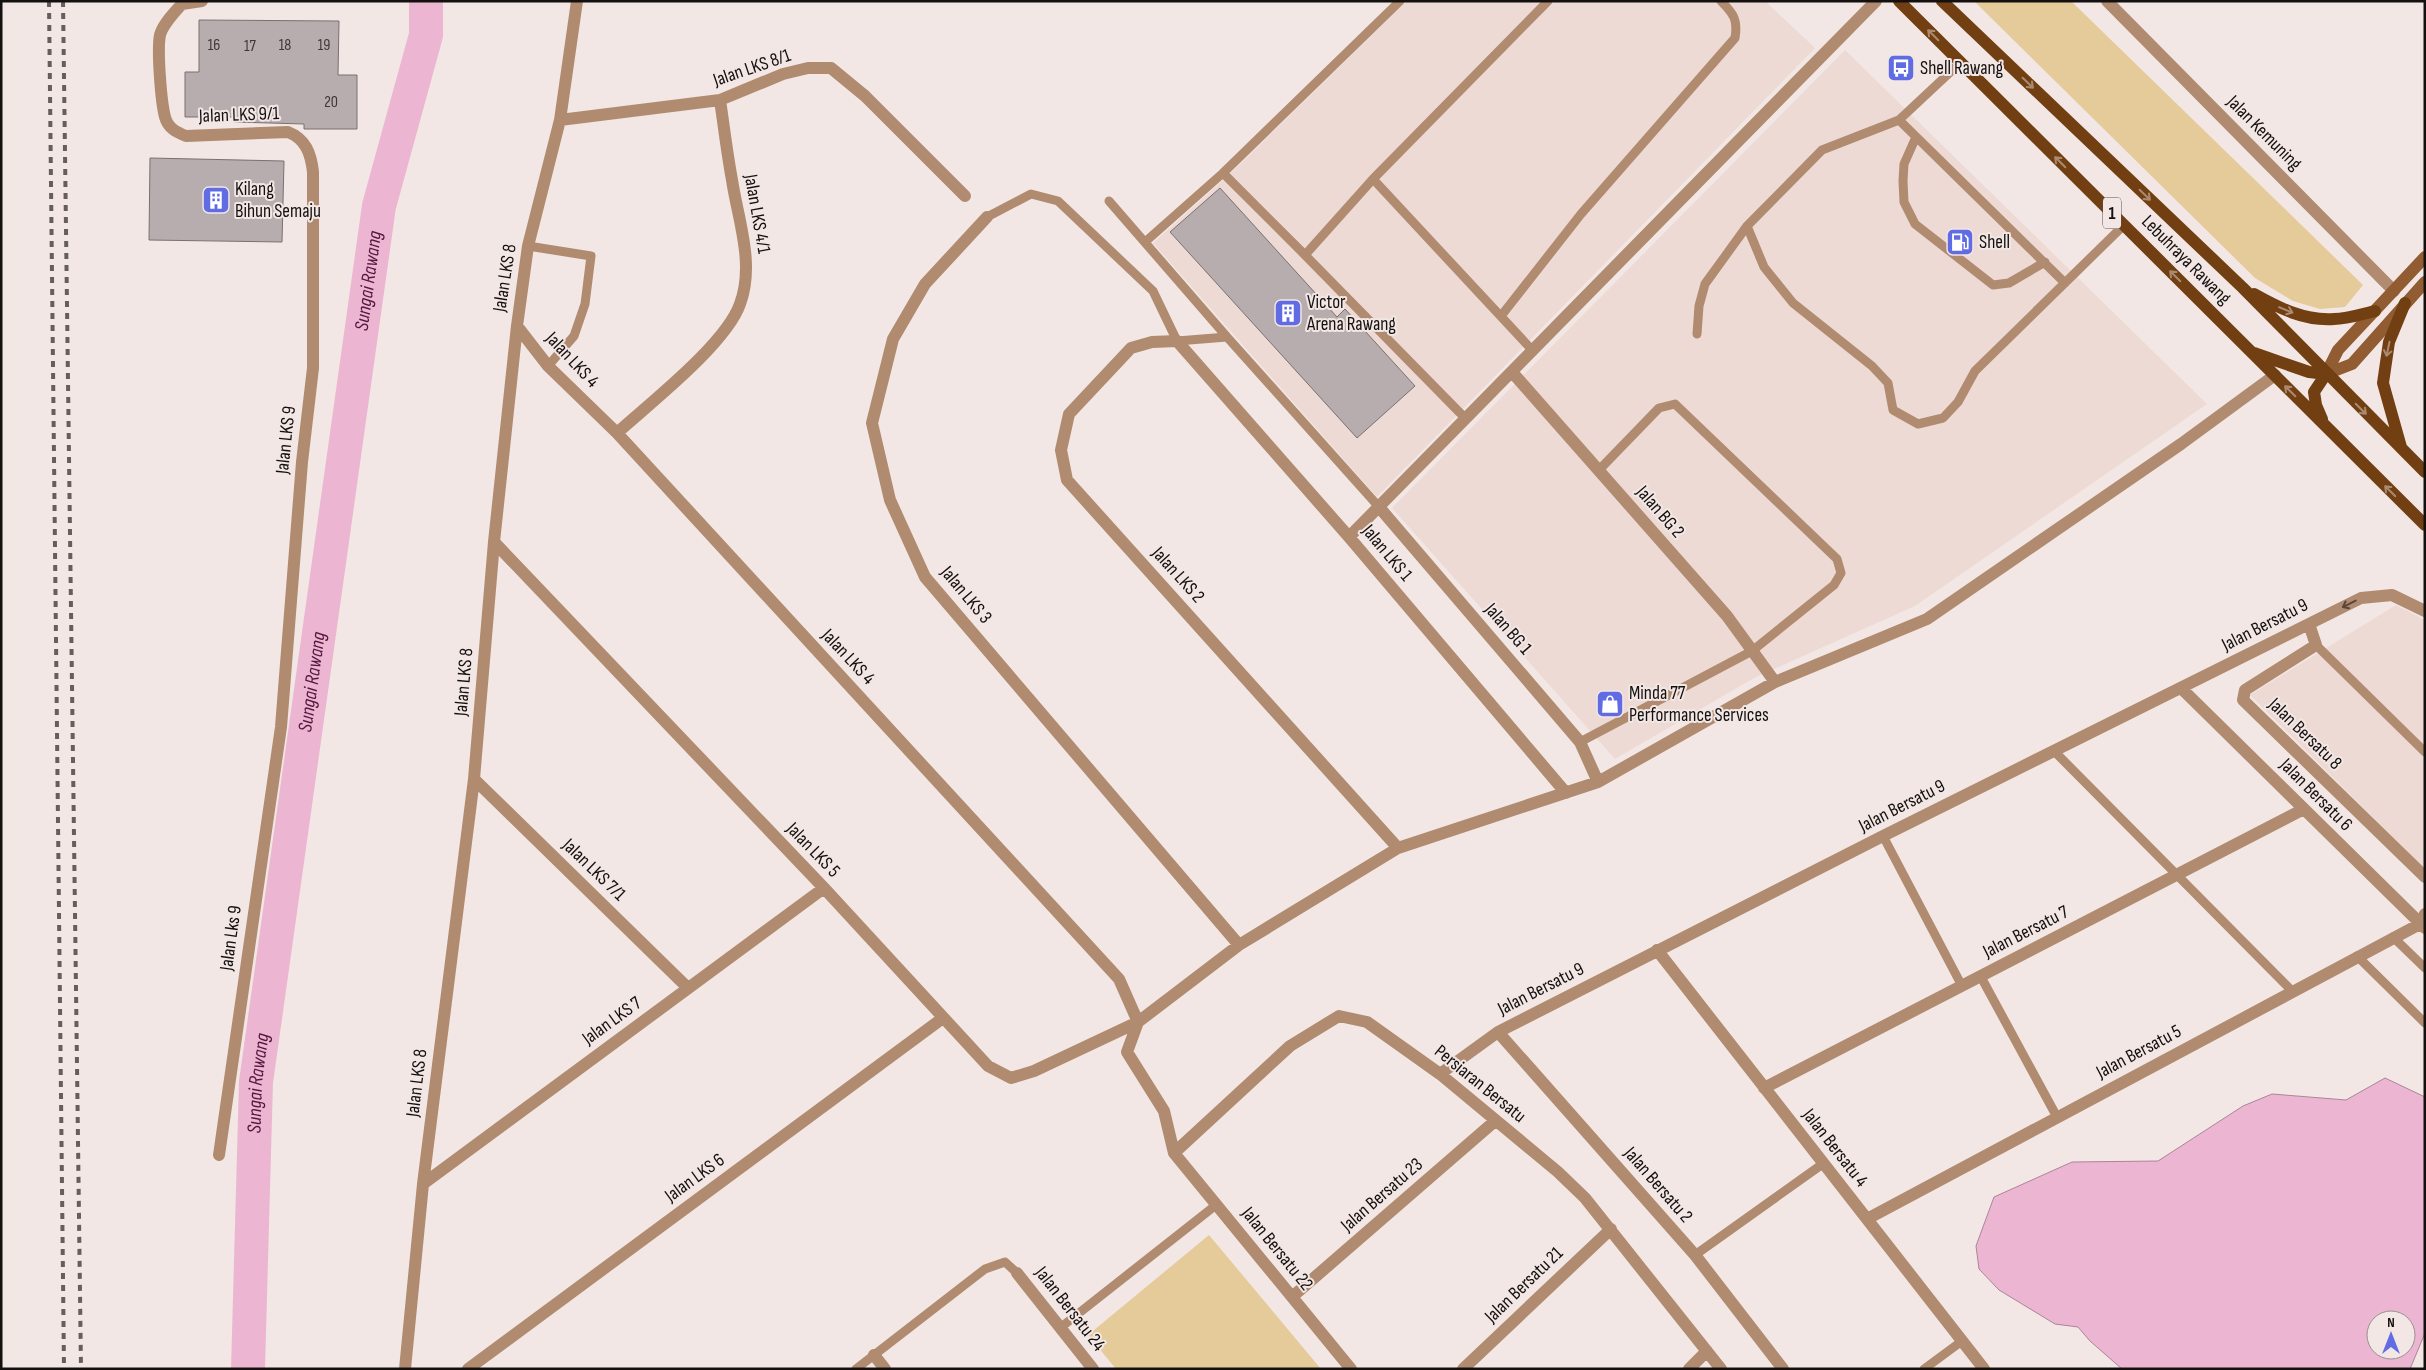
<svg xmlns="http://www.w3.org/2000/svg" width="2426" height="1370" viewBox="0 0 2426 1370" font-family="'Sofia Sans Condensed',sans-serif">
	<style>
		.built { fill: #eddad5 }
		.green { fill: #e5ca9a }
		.water { fill: #ecb6d2; stroke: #ab8498; fill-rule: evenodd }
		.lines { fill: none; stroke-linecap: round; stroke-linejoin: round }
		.river { stroke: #ecb6d2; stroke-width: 34 }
		.building { fill: #b8adae; stroke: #7a7071 }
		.lane { stroke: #b08b70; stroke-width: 9 }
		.street { stroke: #b08b70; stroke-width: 12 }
		.secondary { stroke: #915c32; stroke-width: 12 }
		.primary { stroke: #713f12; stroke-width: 12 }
		.rail { stroke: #655e5c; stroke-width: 4; stroke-dasharray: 6 6; stroke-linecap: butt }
		.oneway { stroke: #ab8b70 }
		.oneway2 { stroke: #5a473b }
		.labels { text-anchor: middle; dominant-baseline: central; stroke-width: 4; stroke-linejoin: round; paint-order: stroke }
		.number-label { font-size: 16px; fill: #3d3737 }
		.shield { fill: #f2e7e4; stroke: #57504f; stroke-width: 1 }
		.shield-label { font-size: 18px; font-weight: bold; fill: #14100f }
		.street-label { font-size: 19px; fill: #14100f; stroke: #f2e7e4 }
		.poi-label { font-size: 19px; fill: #14100f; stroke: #f2e7e4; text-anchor: start }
		.water-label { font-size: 20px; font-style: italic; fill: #55173d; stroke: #f2e7e4 }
	</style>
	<rect width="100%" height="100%" fill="#f2e7e4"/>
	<path class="built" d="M1407,1H1765L1815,48L1377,497L1153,243L1232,172Z
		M1845,50L2207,404L1915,606L1754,678L1615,759L1392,508Z
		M2396,605L2425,620V869L2250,695Z"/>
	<path class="green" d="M1974,1H2071L2363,285L2345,307L2320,309L2293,301L2255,278Z
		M1209,1235L1321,1369H1116L1088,1335Z"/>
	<path class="water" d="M2385,1078L2425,1097V1333L2410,1369H2122L2090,1341L2078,1327L2055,1324L1999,1290L1979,1269L1976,1246L1994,1197L2072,1162L2158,1161L2243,1106L2272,1094L2346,1100ZM2376,1320H2406V1350H2376Z"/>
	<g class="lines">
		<path class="river" id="s1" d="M248,1369L256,1082L379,206L426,35V1"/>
	</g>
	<path class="building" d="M199,20L339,21L338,75H357V129H304V124L234,122L235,117H185V72H199Z
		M150,158L284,161L282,242L149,240Z
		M1220,188L1337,317L1345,309L1415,386L1357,438L1170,232Z"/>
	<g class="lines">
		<path class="lane" d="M1400,1L1223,173L1305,255L1373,179L1548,1
			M1961,62L1899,120L1822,150L1747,226L1764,267L1793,303L1872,366L1888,383L1893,410L1918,424L1943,418L1958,402L1975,371L2124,225
			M1899,120L2065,283
			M1916,137L1904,164L1903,181L1904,202L1915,224L1993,285L2009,283L2045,262
			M1373,179L1533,351
			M1109,201L1227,337
			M987,217L1031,194L1058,201L1153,291L1177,341L1227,337L1379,507
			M1145,242L1223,173
			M528,246L591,256L585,304L574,336L548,366
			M1305,255L1466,419
			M1501,316L1581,214L1735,38C1738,20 1734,14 1721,1
			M1697,334L1699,306L1705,284L1747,226
			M2316,645L2425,752
			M1580,742L1752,651L1834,585L1841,573L1837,559L1675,404L1659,408L1598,471
			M2054,751L2292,991
			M1883,836L1962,986
			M2393,937L2425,968
			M2357,956L2425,1023
			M1981,977L2057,1117
			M1695,1255L1824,1163
			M1060,1328L1216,1205
			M856,1369L985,1269L1005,1262L1017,1273
			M1924,1369L1962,1341"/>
		<path class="street" d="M202,1L182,4C174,13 163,24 160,35C157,50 161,102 165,117C168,128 176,132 186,136L288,132C306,139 311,154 313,172V368L302,462L281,727L219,1155
			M2107,1L2394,291
			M560,120L720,100L783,74L808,68H831L865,96L965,196
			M987,217L925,284L893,339L872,423L890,500L925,577L1239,945
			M517,326L548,366L617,433L1119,979L1138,1022
			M1512,372L1727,616L1775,682
			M617,433C650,403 726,344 740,304C755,264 738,220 732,180C727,153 724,127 720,100
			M1379,507L1580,742L1598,782
			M1349,537L1876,1
			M494,542L824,888L988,1066L1011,1078L1034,1071L1138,1022L1239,945L1398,848L1598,782L1775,682L1927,619L2181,444L2275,375
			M2309,624L2316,645L2245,690L2243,700L2425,877
			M2181,688L2425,928
			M474,779L688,988
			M1398,848L1067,480L1061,450L1069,414L1131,348L1152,342L1177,341L1349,537L1566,793
			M1657,950L1984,1369
			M1138,1022L1127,1052L1164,1111L1174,1153L1351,1369
			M1498,1032L1695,1255L1783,1369
			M1440,1074L1498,1032L1883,836L2361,598L2392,595L2425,611
			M1764,1088L2304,809
			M1174,1153L1290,1046L1339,1016L1367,1022L1440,1074L1558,1172L1585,1198L1721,1369
			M423,1184L824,888
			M1867,1219L2420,924L2425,914
			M1017,1273L1093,1369
			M1292,1297L1495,1121
			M874,1355L885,1369
			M405,1369L423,1184L474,779L494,542L517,326L528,246L560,120L577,1
			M468,1369L943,1018
			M1463,1369L1611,1229
			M1689,1369L1707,1351"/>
		<path class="secondary" d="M2326,374L2338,350L2425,257
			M2326,374L2352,364L2425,282"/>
		<path class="primary" d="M1899,1L2425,525
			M1942,1L2243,288L2425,472
			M2254,294C2279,308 2304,321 2334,319C2347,319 2362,314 2375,311
			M2254,353L2309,372L2326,374
			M2322,419L2316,405L2314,392L2326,374
			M2401,447L2383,383L2389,342L2405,303"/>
		<path class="rail" d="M49,1L64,1369
			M63,1L81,1369"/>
	</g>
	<defs><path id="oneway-shaft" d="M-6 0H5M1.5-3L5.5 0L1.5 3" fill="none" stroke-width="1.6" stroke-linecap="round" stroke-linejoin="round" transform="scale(1.25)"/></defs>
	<g class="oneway">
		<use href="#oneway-shaft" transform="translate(1933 35) rotate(-135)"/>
		<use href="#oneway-shaft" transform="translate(2028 83) rotate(44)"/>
		<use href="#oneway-shaft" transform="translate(2060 162) rotate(-135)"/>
		<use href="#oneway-shaft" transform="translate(2145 195) rotate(44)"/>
		<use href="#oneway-shaft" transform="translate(2175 276) rotate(-135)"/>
		<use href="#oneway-shaft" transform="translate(2286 310) rotate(22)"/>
		<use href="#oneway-shaft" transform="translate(2388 349) rotate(102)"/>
		<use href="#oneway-shaft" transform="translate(2290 391) rotate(-135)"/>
		<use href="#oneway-shaft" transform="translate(2361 409) rotate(45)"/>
		<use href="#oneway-shaft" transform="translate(2390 491) rotate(-135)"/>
	</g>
	<use class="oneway2" href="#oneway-shaft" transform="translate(2349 604) rotate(153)"/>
	<defs>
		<g id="bus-square" transform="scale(1.4375)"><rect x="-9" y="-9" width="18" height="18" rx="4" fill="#616be4" stroke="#f2e7e4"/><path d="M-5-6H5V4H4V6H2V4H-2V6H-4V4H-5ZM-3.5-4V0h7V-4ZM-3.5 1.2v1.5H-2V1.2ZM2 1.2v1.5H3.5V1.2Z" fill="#fff"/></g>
		<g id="building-square" transform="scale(1.4375)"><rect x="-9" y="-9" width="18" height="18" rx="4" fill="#616be4" stroke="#f2e7e4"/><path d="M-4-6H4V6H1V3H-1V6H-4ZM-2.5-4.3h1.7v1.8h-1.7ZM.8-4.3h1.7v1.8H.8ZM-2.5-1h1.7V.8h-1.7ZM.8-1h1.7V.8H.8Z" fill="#fff"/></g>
		<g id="fuel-square" transform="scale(1.4375)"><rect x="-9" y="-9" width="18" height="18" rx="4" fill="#616be4" stroke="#f2e7e4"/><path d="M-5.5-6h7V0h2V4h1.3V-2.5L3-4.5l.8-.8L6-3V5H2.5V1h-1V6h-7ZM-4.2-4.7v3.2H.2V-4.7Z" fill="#fff"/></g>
		<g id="shop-square" transform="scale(1.4375)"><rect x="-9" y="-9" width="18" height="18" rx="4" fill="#616be4" stroke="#f2e7e4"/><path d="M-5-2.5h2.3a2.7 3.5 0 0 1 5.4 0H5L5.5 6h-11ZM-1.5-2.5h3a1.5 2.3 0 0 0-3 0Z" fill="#fff"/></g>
	</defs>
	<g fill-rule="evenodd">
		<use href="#bus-square" x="1901" y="68"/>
		<use href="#building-square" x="216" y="200"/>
		<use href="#fuel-square" x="1960" y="242"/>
		<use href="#building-square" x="1288" y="313"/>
		<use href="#shop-square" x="1610" y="704"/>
	</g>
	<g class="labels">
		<g class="number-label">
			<text x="214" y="45">16</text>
			<text x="285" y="45">18</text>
			<text x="324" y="45">19</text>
			<text x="250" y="46">17</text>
			<text x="331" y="102">20</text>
		</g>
		<rect class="shield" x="2103" y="197.5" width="18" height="31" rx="4"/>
		<g class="shield-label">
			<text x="2112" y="213">1</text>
		</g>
		<g class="street-label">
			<text transform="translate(752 68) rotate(-19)">Jalan LKS 8/1</text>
			<text transform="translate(239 115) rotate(-2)">Jalan LKS 9/1</text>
			<text transform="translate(2264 133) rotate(45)">Jalan Kemuning</text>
			<text transform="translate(757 214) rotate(80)">Jalan LKS 4/1</text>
			<text transform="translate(2186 260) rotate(45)">Lebuhraya Rawang</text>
			<text transform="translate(505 278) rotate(-81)">Jalan LKS 8</text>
			<text transform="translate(572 360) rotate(47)">Jalan LKS 4</text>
			<text transform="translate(286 440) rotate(-84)">Jalan LKS 9</text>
			<text transform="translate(1660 512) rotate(49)">Jalan BG 2</text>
			<text transform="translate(1387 553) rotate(50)">Jalan LKS 1</text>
			<text transform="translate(1178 575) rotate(48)">Jalan LKS 2</text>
			<text transform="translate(966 595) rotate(50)">Jalan LKS 3</text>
			<text transform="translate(2265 625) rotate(-27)">Jalan Bersatu 9</text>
			<text transform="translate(1508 629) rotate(49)">Jalan BG 1</text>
			<text transform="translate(848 657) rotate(47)">Jalan LKS 4</text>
			<text transform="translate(464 682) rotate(-85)">Jalan LKS 8</text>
			<text transform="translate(2305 734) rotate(44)">Jalan Bersatu 8</text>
			<text transform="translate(2316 795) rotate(45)">Jalan Bersatu 6</text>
			<text transform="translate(1902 806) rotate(-27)">Jalan Bersatu 9</text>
			<text transform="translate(813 850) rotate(46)">Jalan LKS 5</text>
			<text transform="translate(594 870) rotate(44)">Jalan LKS 7/1</text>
			<text transform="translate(2026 932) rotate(-27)">Jalan Bersatu 7</text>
			<text transform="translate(231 938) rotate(-82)">Jalan Lks 9</text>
			<text transform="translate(1541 989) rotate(-27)">Jalan Bersatu 9</text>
			<text transform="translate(612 1021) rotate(-36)">Jalan LKS 7</text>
			<text transform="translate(2139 1052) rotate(-28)">Jalan Bersatu 5</text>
			<text transform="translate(417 1083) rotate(-83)">Jalan LKS 8</text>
			<text transform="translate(1480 1084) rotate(39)">Persiaran Bersatu</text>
			<text transform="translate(1835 1148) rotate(52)">Jalan Bersatu 4</text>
			<text transform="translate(695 1178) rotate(-36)">Jalan LKS 6</text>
			<text transform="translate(1658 1185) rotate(49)">Jalan Bersatu 2</text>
			<text transform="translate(1382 1195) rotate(-41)">Jalan Bersatu 23</text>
			<text transform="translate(1277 1249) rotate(51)">Jalan Bersatu 22</text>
			<text transform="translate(1524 1285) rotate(-44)">Jalan Bersatu 21</text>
			<text transform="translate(1070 1309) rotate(52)">Jalan Bersatu 24</text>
		</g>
		<g class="poi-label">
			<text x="1920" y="68">Shell Rawang</text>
			<text x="235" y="189">Kilang<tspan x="235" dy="22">Bihun Semaju</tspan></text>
			<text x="1979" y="242">Shell</text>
			<text x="1307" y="302">Victor<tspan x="1307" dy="22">Arena Rawang</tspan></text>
			<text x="1629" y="693">Minda 77<tspan x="1629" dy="22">Performance Services</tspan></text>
		</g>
		<g class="water-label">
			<text stroke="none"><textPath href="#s1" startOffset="1096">Sungai Rawang</textPath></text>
			<text stroke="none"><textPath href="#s1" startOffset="691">Sungai Rawang</textPath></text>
			<text stroke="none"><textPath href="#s1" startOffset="286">Sungai Rawang</textPath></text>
		</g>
	</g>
	<rect width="2426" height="1370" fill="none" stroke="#14100f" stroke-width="5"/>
	<g transform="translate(2391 1335)"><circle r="24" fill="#f2e7e4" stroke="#99918f"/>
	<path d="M0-4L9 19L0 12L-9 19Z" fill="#616be4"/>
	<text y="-8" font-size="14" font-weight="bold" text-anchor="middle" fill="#14100f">N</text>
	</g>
</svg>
